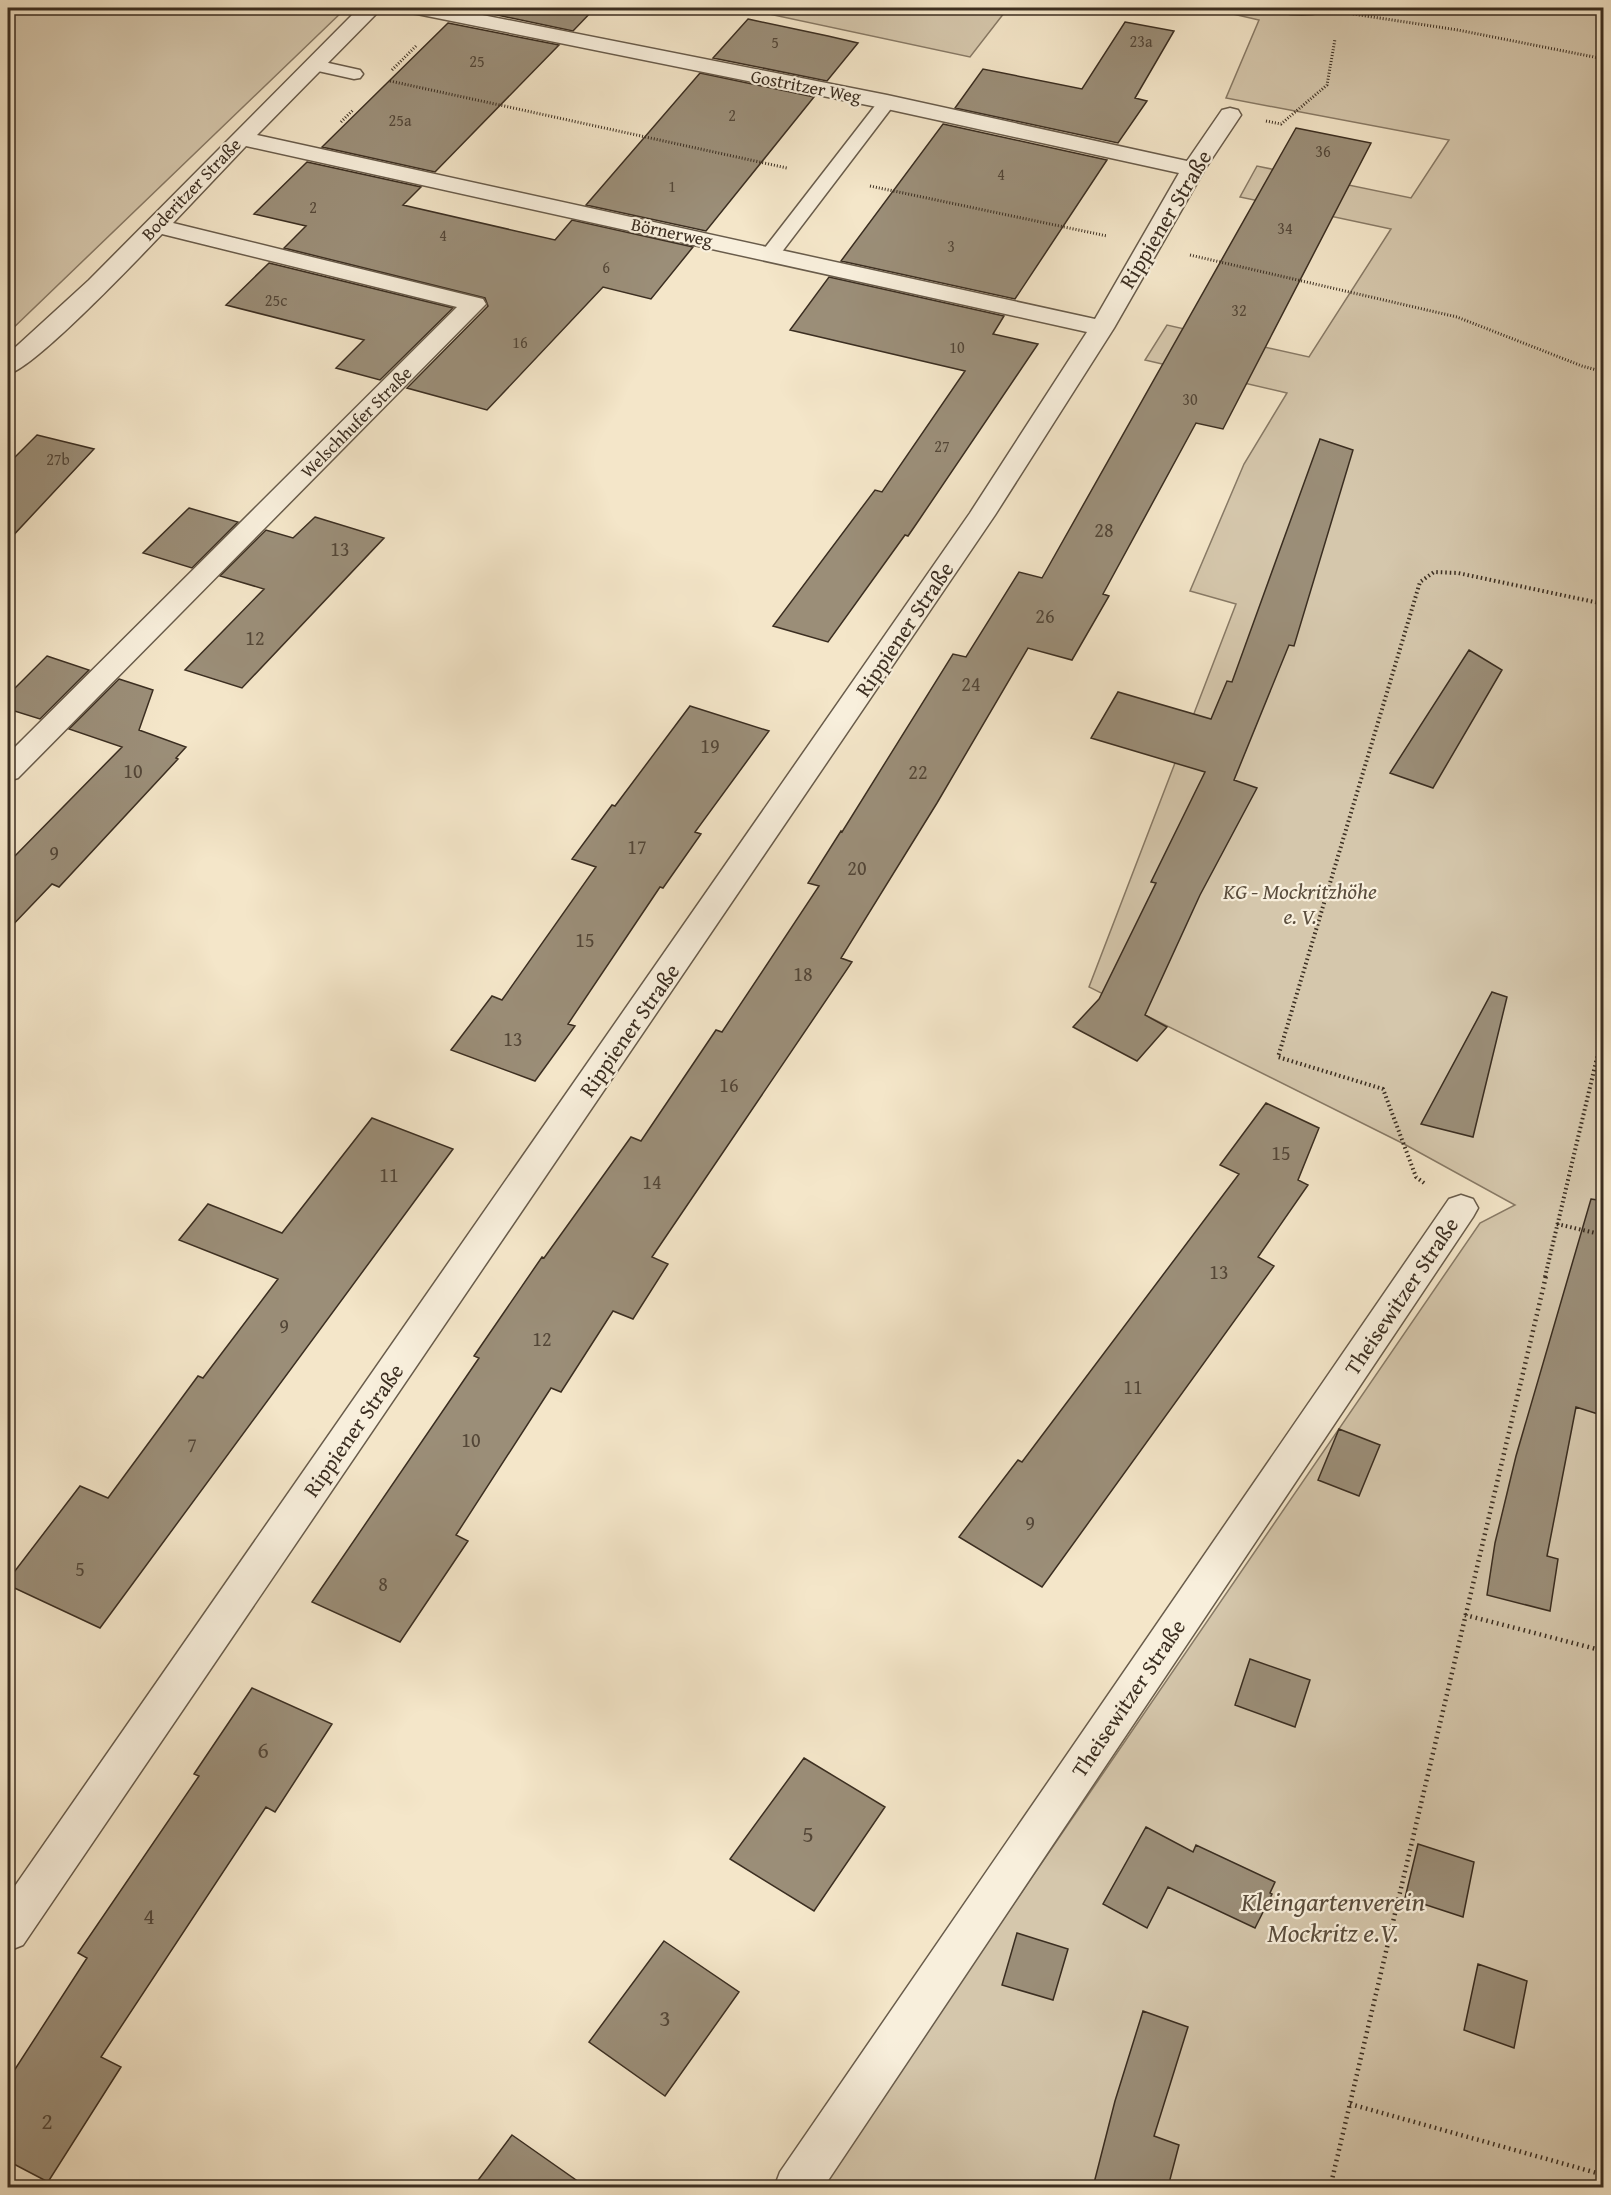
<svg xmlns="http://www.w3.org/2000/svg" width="1611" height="2195" viewBox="0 0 1611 2195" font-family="'Gentium Book Plus',serif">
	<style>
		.green { fill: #d5c7ac; stroke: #887a66; stroke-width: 1.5 }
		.building { fill: #9b8e78; stroke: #3b2e21; stroke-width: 1.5 }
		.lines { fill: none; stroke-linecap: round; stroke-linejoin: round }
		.lane-casing { stroke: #695c4b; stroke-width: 3 }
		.street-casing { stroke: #695c4b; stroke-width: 3 }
		.path-far2 { stroke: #3b2e21; stroke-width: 3; stroke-dasharray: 1 2; stroke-linecap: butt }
		.path-far1 { stroke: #3b2e21; stroke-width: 4; stroke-dasharray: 1.5 3; stroke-linecap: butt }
		.path { stroke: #3b2e21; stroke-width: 4.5; stroke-dasharray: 1.5 4; stroke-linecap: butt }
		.lane { fill: #f8efdc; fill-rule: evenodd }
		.street { fill: #f8efdc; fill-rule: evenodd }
		.labels { text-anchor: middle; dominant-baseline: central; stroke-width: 4.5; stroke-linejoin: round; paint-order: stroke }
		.far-number-label { font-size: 16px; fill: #534637 }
		.far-street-label { font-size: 18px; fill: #3b2e21; stroke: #f8efdc }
		.number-label { font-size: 20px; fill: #534637 }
		.street-label { font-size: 22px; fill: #3b2e21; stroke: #f8efdc }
		.park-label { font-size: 22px; font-style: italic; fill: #5a4d3d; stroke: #f8efdc }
		.near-number-label { font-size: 24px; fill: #534637 }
		.near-park-label { font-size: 27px; font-style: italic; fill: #5a4d3d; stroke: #f8efdc }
	</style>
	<rect width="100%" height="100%" fill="#f4e6c9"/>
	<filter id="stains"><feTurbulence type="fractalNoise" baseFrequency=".00333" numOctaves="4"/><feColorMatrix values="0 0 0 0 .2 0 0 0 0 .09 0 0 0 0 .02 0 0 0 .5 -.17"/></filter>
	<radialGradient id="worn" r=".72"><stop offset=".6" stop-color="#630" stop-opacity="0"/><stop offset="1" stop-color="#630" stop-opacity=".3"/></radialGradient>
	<path class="green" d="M8,8H346L8,333Z
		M741,8H1008L970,57Z
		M1207,8H1603V2187L819,2188L1480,1223L1515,1205L1404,1144L1089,987L1236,604L1190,591L1244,464L1287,393L1145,360L1167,325L1309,357L1391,229L1240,197L1257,166L1411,198L1449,140L1226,98L1259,20Z"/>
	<path class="building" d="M464,8H595L573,31Z
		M748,19L828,36L858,43L827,81L713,58Z
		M1125,22L1174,31L1135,98L1147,101L1118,143L955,108L983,69L1082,89Z
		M448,23L559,45L435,172L322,147Z
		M700,73L814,97L706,231L586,205Z
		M943,124L1107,160L1015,299L841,261Z
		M1296,128L1371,143L1223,429L1196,423L1103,594L1109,596L1072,660L1028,648L937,803L841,958L852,962L652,1257L668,1264L633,1319L613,1311L561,1392L551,1388L456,1535L468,1541L400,1642L312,1602L479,1358L474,1356L542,1257L544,1258L631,1137L641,1141L716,1030L722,1032L819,886L808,883L841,831L842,832L953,654L966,657L1019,572L1042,578Z
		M307,162L421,187L403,205L555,240L572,220L693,247L651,299L603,287L487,410L407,388L488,306L485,298L284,248L306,226L254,214Z
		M269,263L453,308L380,380L336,368L364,340L226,305Z
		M829,277L1004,316L993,334L1038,344L919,520L908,536L905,535L828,642L773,626L875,490L882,492L965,371L790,330Z
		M37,435L94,449L8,541V464Z
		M1320,439L1353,450L1294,646L1289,645L1234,780L1257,788L1200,895L1145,1015L1167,1027L1137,1061L1073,1027L1099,999L1156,883L1151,882L1205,772L1091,738L1118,692L1211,719L1227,681L1232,682Z
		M189,508L238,522L192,568L143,553Z
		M315,517L384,538L242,688L185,670L264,589L220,576L266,530L293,538Z
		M1469,650L1502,670L1433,788L1390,773Z
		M47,656L89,670L40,719L8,709V695Z
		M119,679L153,690L139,730L186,747L176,758L178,759L59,887L52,884L8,930V863L122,747L69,729Z
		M690,706L769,731L695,832L701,834L663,888L660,887L568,1024L575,1026L535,1081L451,1050L492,996L502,1000L596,867L572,859L612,805L615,806Z
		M1492,992L1507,997L1473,1137L1421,1124Z
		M1266,1103L1319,1128L1298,1180L1308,1185L1258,1257L1274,1266L1042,1587L959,1537L1018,1460L1022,1462L1239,1174L1220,1165Z
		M372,1118L453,1149L100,1628L8,1585V1580L80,1486L108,1498L198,1376L203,1378L278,1279L179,1240L208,1204L282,1233Z
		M1591,1199L1604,1201V1416L1576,1407L1547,1556L1558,1559L1550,1611L1487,1595L1495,1543L1516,1456Z
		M1339,1429L1380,1445L1359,1496L1318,1480Z
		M1250,1659L1310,1680L1295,1727L1235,1705Z
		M252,1688L332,1724L275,1812L266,1807L101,2057L121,2067L48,2182L8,2161V2080L87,1958L78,1953L199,1776L194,1774Z
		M804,1758L885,1807L814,1911L730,1859Z
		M1146,1827L1193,1852L1196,1845L1275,1882L1270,1893L1272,1894L1255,1928L1168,1887L1147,1928L1103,1904Z
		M1418,1844L1474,1862L1463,1917L1405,1898Z
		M1017,1933L1068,1949L1053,2000L1002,1985Z
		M664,1941L739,1992L665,2096L589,2042Z
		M1478,1964L1527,1981L1514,2048L1464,2030Z
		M1143,2011L1188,2027L1154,2136L1179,2145L1168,2187H1093L1115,2101Z
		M512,2135L586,2187H473Z"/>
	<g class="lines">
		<g class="lane-casing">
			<path id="lane" d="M1277,8H1326L1323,12C1310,15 1293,15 1280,12Z
				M315,60L360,70L363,74L360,78L354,79L309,69L306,65L309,61Z
				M887,97L893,98L896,102L778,257H764L761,253L764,249L881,98Z"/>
		</g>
		<g class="street-casing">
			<path id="street" d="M359,8H382L257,135L1095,319L1179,173L887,109L417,14L409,13L406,8H447L887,95L1187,161L1222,110L1230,108L1238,110L1241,115L1205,169L1114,328L995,515L23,1945L8,1951V1896L970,513L1087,332L246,146L173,223L483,299L486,304L18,778L8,781V754L457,307L162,234C137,260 34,369 8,374V354L89,280Z
				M1461,1195L1473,1199L1478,1208L1473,1217L823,2188H774L780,2172L1449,1199Z"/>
		</g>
		<path class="path-far2" d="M1353,14L1458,30L1604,59
			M392,70L416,46
			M390,81L787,168
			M1266,121L1281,124L1327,85L1335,39
			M341,122L353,110
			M870,186L1107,236
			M1190,255L1457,317L1582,366L1604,372"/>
		<path class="path-far1" d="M1424,1183L1416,1177L1383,1089L1278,1057L1420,582L1434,572L1458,573L1604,604
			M1557,1224L1604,1235
			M1545,1277L1604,1028"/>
		<path class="path" d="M1465,1615L1604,1651
			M1350,2104L1604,2175
			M1330,2188L1546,1276"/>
		<use href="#lane" class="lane"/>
		<use href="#street" class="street"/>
	</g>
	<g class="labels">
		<g class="far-number-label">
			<text x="1141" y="41">23a</text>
			<text x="775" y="42">5</text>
			<text x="477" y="61">25</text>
			<text x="732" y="115">2</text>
			<text x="400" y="120">25a</text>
			<text x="1323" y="151">36</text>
			<text x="1001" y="174">4</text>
			<text x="672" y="186">1</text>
			<text x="313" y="207">2</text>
			<text x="1285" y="228">34</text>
			<text x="443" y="235">4</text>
			<text x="951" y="246">3</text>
			<text x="606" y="267">6</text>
			<text x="276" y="300">25c</text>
			<text x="1239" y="310">32</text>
			<text x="520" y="342">16</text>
			<text x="957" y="347">10</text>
			<text x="1190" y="399">30</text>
			<text x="942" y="446">27</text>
			<text x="58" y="459">27b</text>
		</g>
		<g class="far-street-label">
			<text transform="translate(806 86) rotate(11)">Gostritzer Weg</text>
			<text transform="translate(191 189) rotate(-46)">Boderitzer Straße</text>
			<text transform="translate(672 232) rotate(12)">Börnerweg</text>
			<text transform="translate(356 422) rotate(-45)">Welschhufer Straße</text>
		</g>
		<g class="number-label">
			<text x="1104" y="529">28</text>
			<text x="340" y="548">13</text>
			<text x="1045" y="615">26</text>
			<text x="255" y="637">12</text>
			<text x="971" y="683">24</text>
			<text x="710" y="745">19</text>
			<text x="133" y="770">10</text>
			<text x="918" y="771">22</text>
			<text x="637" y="846">17</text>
			<text x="54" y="852">9</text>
			<text x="857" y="867">20</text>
			<text x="585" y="939">15</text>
			<text x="803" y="973">18</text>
			<text x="513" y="1038">13</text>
			<text x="729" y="1084">16</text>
			<text x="1281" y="1152">15</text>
			<text x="389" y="1174">11</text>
			<text x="652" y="1181">14</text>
			<text x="1219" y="1271">13</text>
			<text x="284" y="1325">9</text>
			<text x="542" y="1338">12</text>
			<text x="1133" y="1386">11</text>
			<text x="471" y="1439">10</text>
			<text x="192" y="1444">7</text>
			<text x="1030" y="1522">9</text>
			<text x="80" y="1568">5</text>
			<text x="383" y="1583">8</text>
		</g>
		<g class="street-label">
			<text transform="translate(1165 219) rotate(-59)">Rippiener Straße</text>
			<text transform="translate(904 629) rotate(-56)">Rippiener Straße</text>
			<text transform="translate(629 1030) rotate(-55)">Rippiener Straße</text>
			<text transform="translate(1401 1296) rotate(-56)">Theisewitzer Straße</text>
			<text transform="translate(353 1430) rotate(-55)">Rippiener Straße</text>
			<text transform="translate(1128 1698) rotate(-56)">Theisewitzer Straße</text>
		</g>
		<g class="park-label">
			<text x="1300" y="891">KG - Mockritzhöhe<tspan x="1300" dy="25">e. V.</tspan></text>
		</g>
		<g class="near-number-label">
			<text x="263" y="1749">6</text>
			<text x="808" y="1833">5</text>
			<text x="149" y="1915">4</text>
			<text x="665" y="2017">3</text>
			<text x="47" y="2120">2</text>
		</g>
		<g class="near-park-label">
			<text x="1333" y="1901">Kleingartenverein<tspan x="1333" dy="31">Mockritz e.V.</tspan></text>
		</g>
	</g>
	<rect width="1611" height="2195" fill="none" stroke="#f4e6c9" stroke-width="30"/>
	<rect x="9" y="9" width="1593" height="2177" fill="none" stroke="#3b2e21" stroke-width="3"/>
	<rect x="15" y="15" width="1581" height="2165" fill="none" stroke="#3b2e21" stroke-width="1.5"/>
	<rect width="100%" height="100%" filter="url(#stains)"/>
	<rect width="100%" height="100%" fill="url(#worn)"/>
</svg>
